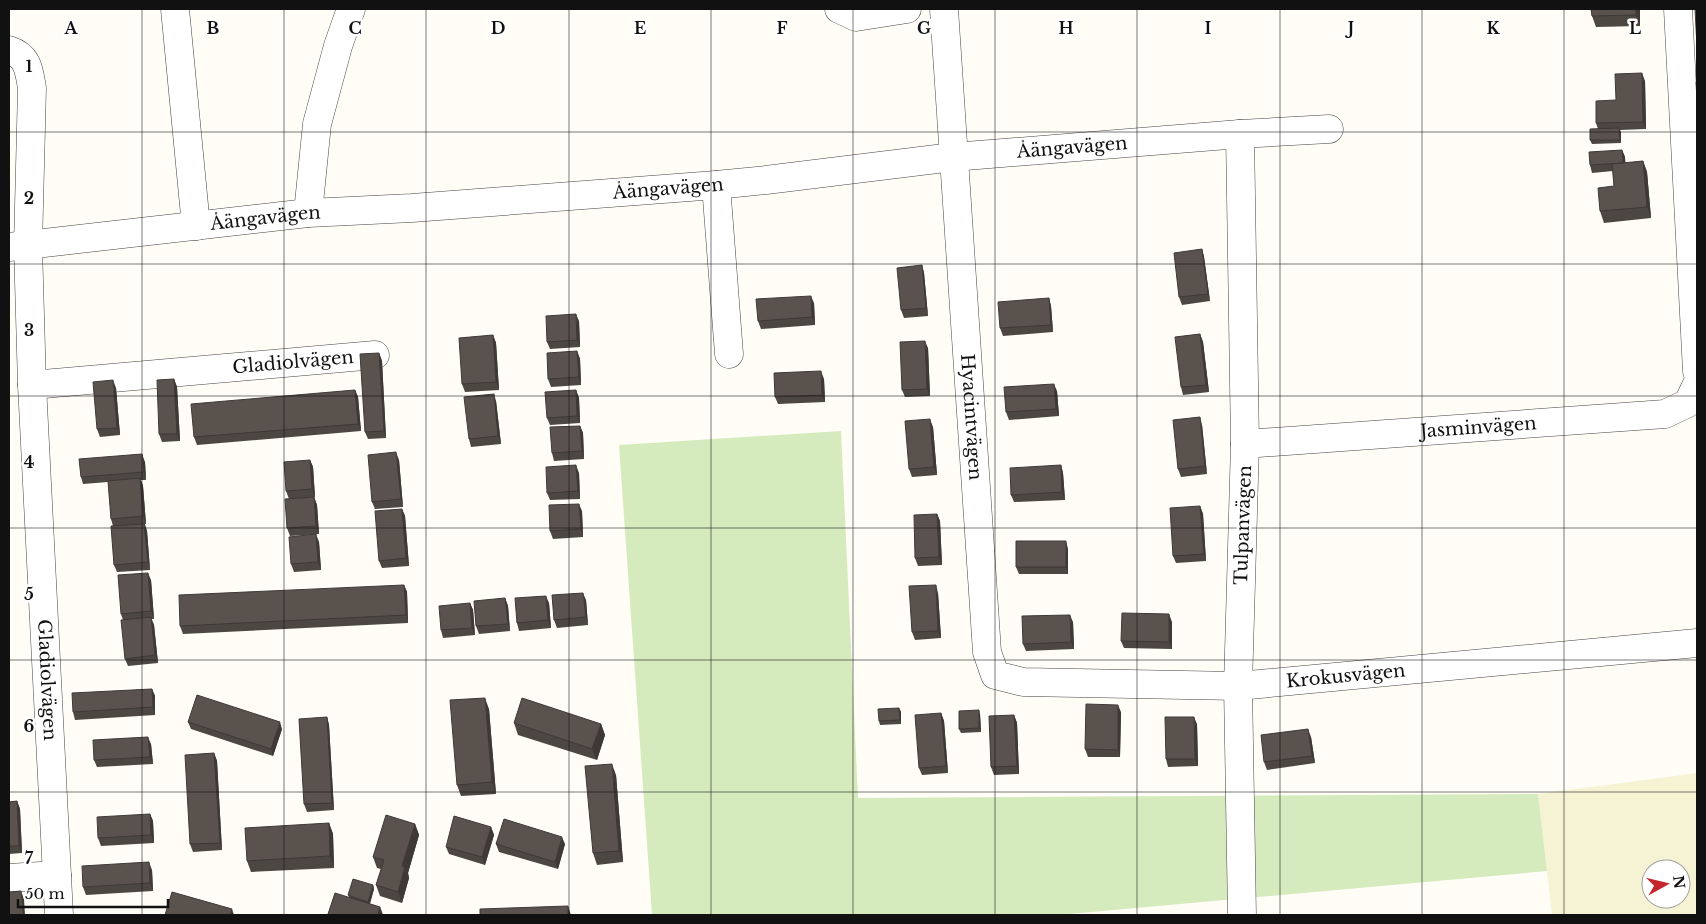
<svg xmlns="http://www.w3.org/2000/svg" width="1706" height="924" viewBox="0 0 1706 924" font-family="'Libre Baskerville',serif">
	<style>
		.farmland { fill: #f6f3d4; fill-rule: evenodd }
		.green { fill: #d5ebbd }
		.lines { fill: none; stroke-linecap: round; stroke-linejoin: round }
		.minor-casing { stroke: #444; stroke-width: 29 }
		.minor { stroke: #fff; stroke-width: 28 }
		.wall { fill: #4d4742 }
		.shaded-wall { fill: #3f3936 }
		.building { fill: #5a524d; stroke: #3f3936 }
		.grid { fill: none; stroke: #111; stroke-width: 1; stroke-opacity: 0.55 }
		.labels { text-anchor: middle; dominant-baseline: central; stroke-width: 5; stroke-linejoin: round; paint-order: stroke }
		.street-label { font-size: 18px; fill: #111; stroke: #fff }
		.grid-label { font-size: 16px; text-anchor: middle; font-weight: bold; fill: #111; stroke: #fff; stroke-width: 5; stroke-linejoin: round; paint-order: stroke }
	</style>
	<rect width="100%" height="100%" fill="#fffdf5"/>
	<path class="farmland" d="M1697,773V915H1552L1538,794ZM1651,869H1681V899H1651Z"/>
	<path class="green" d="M841,431L858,798L1538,794L1547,871L1058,915H652L619,445Z"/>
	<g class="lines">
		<g class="minor-casing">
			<g id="minor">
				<path d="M175,9L196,226"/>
				<path d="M839,9L856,17L907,9"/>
				<path id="s1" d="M944,9L987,652L995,675L1023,682L1238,686L1697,643"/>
				<path d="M1678,9L1697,371"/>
				<path id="s2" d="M9,50C28,56 29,70 32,88L28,246L32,385L59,915"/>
				<path d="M1240,134L1245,444L1238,686L1242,915"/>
				<path d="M716,185L729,354"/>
				<path d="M308,213L317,124L338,46L351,9"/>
				<path id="s3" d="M9,247L308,213L412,208L716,185L766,180L953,157L1240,134L1329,129"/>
				<path id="s4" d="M32,385L375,355"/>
				<path id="s5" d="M1245,444L1665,414L1688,403L1697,384"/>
				<path d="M9,878L57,875"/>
			</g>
		</g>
		<use href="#minor" class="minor"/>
	</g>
	<path class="wall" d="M1591,9H1640V26L1596,27L1592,16Z
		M1645,81L1646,129L1620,130L1621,143L1592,144L1590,140L1598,129L1596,123L1616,100Z
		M1622,150L1625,157V163L1643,161L1647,172L1651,218L1604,223L1600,211L1614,186L1613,171L1592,173L1590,165Z
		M1202,249L1204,257L1210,301L1182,305L1179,297Z
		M922,265L924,273L928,316L904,318L901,310Z
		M1049,298L1051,306L1053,332L1003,336L1000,328Z
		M814,303L815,325L761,329L758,321Z
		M579,321L580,347L550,349L547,342Z
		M1200,334L1203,342L1209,392L1183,395L1181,387Z
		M493,335L496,343L499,390L465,392L462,384Z
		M928,348L930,396L905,397L902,390Z
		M577,351L580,359L581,385L551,387L548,379Z
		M379,353L382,361L386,438L368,439L365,432Z
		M174,379L177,387L180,441L162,442L159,434Z
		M824,379L825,402L778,404L775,397Z
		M116,388L120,435L100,437L97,429Z
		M355,390L358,397L361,431L197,445L194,437Z
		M576,390L579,398L580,423L550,425L547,418Z
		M1057,391L1059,416L1009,420L1006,412Z
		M496,401L501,444L471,447L469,439Z
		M1202,425L1207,474L1181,477L1178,469Z
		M580,426L583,433L584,459L554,461L552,453Z
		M933,427L937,475L912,477L909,469Z
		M310,460L313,467L315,497L289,499L286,491Z
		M399,460L403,507L375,509L372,502Z
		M145,462L146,480H141L143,486L146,524H145L147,531L150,570L117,572L114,565L113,526L111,519L108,482L83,484L81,477Z
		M1061,465L1063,473L1065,500L1014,502L1011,495Z
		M579,473L580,499L550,500L547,493Z
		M314,497L317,505L319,534L290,536L287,528Z
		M1200,506L1203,514L1206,561L1176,563L1173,556Z
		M402,509L405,516L409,566L382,568L379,561Z
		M582,511L583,537L553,539L550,531Z
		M937,514L940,521L942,565L918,566L915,558Z
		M319,542L321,570L294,572L291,564Z
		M1068,549V574H1019L1016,567Z
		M151,580L154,619H151L154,625L158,663L128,666L125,659L123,620L121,614Z
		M404,585L407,592L408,623L183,634L180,626Z
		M938,593L941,638L915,640L912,632Z
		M505,598L508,606L510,631L479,634L476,626Z
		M586,600L588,625L557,628L554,620Z
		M470,603L473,610L475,635L443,638L441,630Z
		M549,603L551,628L519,631L517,623Z
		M1073,622L1074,649L1026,651L1023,644Z
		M1172,622V649L1124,648L1121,641Z
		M152,689L155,696V715L75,720L73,712Z
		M899,708L901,712V724L880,725L879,721Z
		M489,709L496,794L461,796L457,785Z
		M1121,712L1120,757H1088L1085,749Z
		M941,713L944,721L948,773L922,775L919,768Z
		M980,714L981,732L961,733L959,729Z
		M1014,715L1017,723L1019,774L994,775L991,767Z
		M327,717L329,725L334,810L307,812L304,804Z
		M188,722L282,729L273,756L191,729Z
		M514,723L601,724L605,735L597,760L518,735Z
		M1197,724L1198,766L1168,767L1166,759Z
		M1311,737L1315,763L1267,770L1264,762Z
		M151,744L153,764L97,767L94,760Z
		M214,753L217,761L222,850L193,852L190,844Z
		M616,775L623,862L597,865L593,853Z
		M17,801L20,809L22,853L9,854V802Z
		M150,814L153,821L154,843L101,846L98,838Z
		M329,823L333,834L334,868L251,872L247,861Z
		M415,824L419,835L408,873L409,878L402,903L380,896L376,885L381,869L377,868L373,857Z
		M491,827L494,835L485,865L449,854L446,847Z
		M496,844H565L558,869L499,852Z
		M152,870L153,891L86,895L83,887Z
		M373,885L374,889L370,904L380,907L383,915H329L328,914L349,897L348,895Z"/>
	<path class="shaded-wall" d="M1636,9H1640V26L1636,15Z
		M1642,73L1645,81L1646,129L1643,122Z
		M1619,128L1621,132V143L1620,140Z
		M1622,150L1625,157L1626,170L1623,163Z
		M1643,161L1647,172L1651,218L1647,207Z
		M1202,249L1204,257L1210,301L1208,294Z
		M922,265L924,273L928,316L926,308Z
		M811,296L814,303L815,325L812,317Z
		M1049,298L1051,306L1053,332L1051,325Z
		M576,314L579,321L580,347L577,340Z
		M1200,334L1203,342L1209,392L1206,385Z
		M493,335L496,343L499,390L496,382Z
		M925,341L928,348L930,396L927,389Z
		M577,351L580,359L581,385L579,377Z
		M379,353L382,361L386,438L384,431Z
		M821,371L824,379L825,402L822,395Z
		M174,379L177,387L180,441L177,434Z
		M113,380L116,388L120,435L117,428Z
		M1054,384L1057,391L1059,416L1056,409Z
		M355,390L358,397L361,431L358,424Z
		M576,390L579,398L580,423L577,416Z
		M494,394L496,401L501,444L498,436Z
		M1200,417L1202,425L1207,474L1205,466Z
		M930,419L933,427L937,475L934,467Z
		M580,426L583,433L584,459L582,451Z
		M396,452L399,460L403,507L401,499Z
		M142,454L145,462L146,480L144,472Z
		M310,460L313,467L315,497L312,489Z
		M576,465L579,473L580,499L578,491Z
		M1061,465L1063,473L1065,500L1062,492Z
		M140,478L143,486L146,524L143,516Z
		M314,497L317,505L319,534L316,526Z
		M579,504L582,511L583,537L581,529Z
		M1200,506L1203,514L1206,561L1204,554Z
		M402,509L405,516L409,566L406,558Z
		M937,514L940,521L942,565L939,557Z
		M144,524L147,531L150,570L148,562Z
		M316,534L319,542L321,570L318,562Z
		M1066,541L1068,549V574L1066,567Z
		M148,573L151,580L154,619L151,611Z
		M404,585L407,592L408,623L406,615Z
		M936,585L938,593L941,638L938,631Z
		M583,593L586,600L588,625L586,617Z
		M546,596L549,603L551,628L548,620Z
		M505,598L508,606L510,631L508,624Z
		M470,603L473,610L475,635L472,628Z
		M1169,614L1172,622V649L1169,642Z
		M1070,615L1073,622L1074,649L1071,642Z
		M151,617L154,625L158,663L155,655Z
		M152,689L155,696V715L153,707Z
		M485,698L489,709L496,794L492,782Z
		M1118,705L1121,712L1120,757L1118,750Z
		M899,708L901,712V724L900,720Z
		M979,710L980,714L981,732L979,728Z
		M941,713L944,721L948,773L946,766Z
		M1014,715L1017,723L1019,774L1017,766Z
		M327,717L329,725L334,810L332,803Z
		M1194,717L1197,724L1198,766L1195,759Z
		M280,722L282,729L273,756L271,749Z
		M601,724L605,735L597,760L592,749Z
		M1308,729L1311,737L1315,763L1312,756Z
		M148,737L151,744L153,764L150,757Z
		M214,753L217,761L222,850L220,843Z
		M612,764L616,775L623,862L619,851Z
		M17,801L20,809L22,853L19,846Z
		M150,814L153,821L154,843L151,835Z
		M329,823L333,834L334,868L330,856Z
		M415,824L419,835L408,873L409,878L402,903L398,892L402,866Z
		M491,827L494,835L485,865L482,857Z
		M562,837L565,844L558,869L555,862Z
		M149,862L152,870L153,891L150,883Z
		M373,885L374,889L369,906L368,902Z
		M21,891L24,899L25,915H23Z
		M568,906L571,915H568Z
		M380,907L383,915H378Z
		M232,909L234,915H230Z"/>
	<path class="building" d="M1591,9H1636V15L1592,16Z
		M1695,9H1697V47Z
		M1642,73L1643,122L1596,123V101L1616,100L1615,74Z
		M1696,82H1697V100Z
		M1619,128L1620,140H1590V129Z
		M1622,150L1623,163L1590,165L1589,152Z
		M1643,161L1647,207L1600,211L1598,188L1614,186L1612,164Z
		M1202,249L1208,294L1179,297L1174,253Z
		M922,265L926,308L901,310L897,268Z
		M811,296L812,317L758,321L756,299Z
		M1049,298L1051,325L1000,328L998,302Z
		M576,314L577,340L547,342L546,316Z
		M1200,334L1206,385L1181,387L1175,337Z
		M493,335L496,382L462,384L459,338Z
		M925,341L927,389L902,390L900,342Z
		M577,351L579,377L548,379L547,353Z
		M379,353L384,431L365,432L360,354Z
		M821,371L822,395L775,397L774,373Z
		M174,379L177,434H159L157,380Z
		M113,380L117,428L97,429L93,382Z
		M1054,384L1056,409L1006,412L1004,387Z
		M355,390L358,424L194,437L191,404Z
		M576,390L577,416L547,418L545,392Z
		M494,394L498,436L469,439L464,397Z
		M1200,417L1205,466L1178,469L1173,420Z
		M930,419L934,467L909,469L905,421Z
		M580,426L582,451L552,453L550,427Z
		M396,452L401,499L372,502L368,455Z
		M142,454L144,472L81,477L79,459Z
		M310,460L312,489L286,491L284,462Z
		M576,465L578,491L547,493L546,467Z
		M1061,465L1062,492L1011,495L1010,468Z
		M140,478L143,516L111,519L108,481Z
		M314,497L316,526L287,528L285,499Z
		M579,504L581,529L550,531L549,505Z
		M1200,506L1204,554L1173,556L1170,508Z
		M402,509L406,558L379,561L375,511Z
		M937,514L939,557L915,558L914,515Z
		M144,524L148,562L114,565L111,526Z
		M316,534L318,562L291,564L289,537Z
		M1016,541H1066V567H1016Z
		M148,573L151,611L121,614L118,575Z
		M404,585L406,615L180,626L179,595Z
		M936,585L938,631L912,632L909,586Z
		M583,593L586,617L554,620L552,595Z
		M546,596L548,620L517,623L515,598Z
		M505,598L508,624L476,626L474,601Z
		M470,603L472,628L441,630L439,606Z
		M1122,613L1169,614V642L1121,641Z
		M1070,615L1071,642L1023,644L1022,616Z
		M151,617L155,655L125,659L121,620Z
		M152,689L153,707L73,712L72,693Z
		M197,695L280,722L271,749L188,722Z
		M485,698L492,782L457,785L450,700Z
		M522,698L601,724L592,749L514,723Z
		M1086,704L1118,705V750L1085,749Z
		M899,708L900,720L879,721L878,709Z
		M979,710V728L959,729V711Z
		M941,713L946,766L919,768L915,715Z
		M1014,715L1017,766L991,767L989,716Z
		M327,717L332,803L304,804L299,719Z
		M1165,717H1194L1195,759H1166Z
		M1308,729L1312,756L1264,762L1261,735Z
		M148,737L150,757L94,760L93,740Z
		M214,753L220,843L190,844L185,755Z
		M612,764L619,851L593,853L585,766Z
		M17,801L19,846H9V802Z
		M150,814L151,835L98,838L97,817Z
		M386,815L415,824L402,866L405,867L398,892L376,885L384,860L373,857Z
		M454,816L491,827L482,857L446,847Z
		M504,819L562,837L555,862L496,844Z
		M329,823L330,856L247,861L245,828Z
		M149,862L150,883L83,887L82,866Z
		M353,879L373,885L368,902L348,895Z
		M21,891L23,915H9V892Z
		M172,892L232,909L230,915H165Z
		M335,893L380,907L378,915H333L328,914Z
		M568,906V915H480V909Z"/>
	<path class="grid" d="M142,9V915M284,9V915M426,9V915M569,9V915M711,9V915M853,9V915M995,9V915M1137,9V915M1280,9V915M1422,9V915M1564,9V915M9,132H1697M9,264H1697M9,396H1697M9,528H1697M9,660H1697M9,792H1697"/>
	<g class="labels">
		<g class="street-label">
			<text stroke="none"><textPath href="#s3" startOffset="1068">Åängavägen</textPath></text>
			<text stroke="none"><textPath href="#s3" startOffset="662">Åängavägen</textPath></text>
			<text stroke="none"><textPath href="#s3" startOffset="258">Åängavägen</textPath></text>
			<text stroke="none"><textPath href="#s4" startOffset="262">Gladiolvägen</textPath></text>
			<text stroke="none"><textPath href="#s1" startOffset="409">Hyacintvägen</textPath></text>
			<text stroke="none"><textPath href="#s5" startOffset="234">Jasminvägen</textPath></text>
			<text transform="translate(1243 525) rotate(-88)">Tulpanvägen</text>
			<text stroke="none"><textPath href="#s1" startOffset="1021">Krokusvägen</textPath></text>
			<text stroke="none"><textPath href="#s2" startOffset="640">Gladiolvägen</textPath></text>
		</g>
	</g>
	<g class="grid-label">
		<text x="71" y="34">A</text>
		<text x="213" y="34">B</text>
		<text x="355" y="34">C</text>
		<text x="498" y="34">D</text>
		<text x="640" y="34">E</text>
		<text x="782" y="34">F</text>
		<text x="924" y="34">G</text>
		<text x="1066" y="34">H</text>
		<text x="1208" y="34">I</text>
		<text x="1351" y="34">J</text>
		<text x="1493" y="34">K</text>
		<text x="1635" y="34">L</text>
		<text x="29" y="72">1</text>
		<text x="29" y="204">2</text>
		<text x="29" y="336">3</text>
		<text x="29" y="468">4</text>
		<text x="29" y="600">5</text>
		<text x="29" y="732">6</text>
		<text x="29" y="864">7</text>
	</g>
	<rect width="1706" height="924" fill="none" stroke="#111111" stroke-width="20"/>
	<g transform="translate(1666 884) rotate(82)"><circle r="24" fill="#ffffff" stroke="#a0a0a0"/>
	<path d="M0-4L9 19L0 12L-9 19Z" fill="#c4262e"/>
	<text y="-8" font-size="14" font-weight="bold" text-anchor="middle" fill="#111111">N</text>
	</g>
	<path d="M18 899v8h150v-8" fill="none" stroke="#111111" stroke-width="2.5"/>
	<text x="25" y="899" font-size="15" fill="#111111" stroke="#ffffff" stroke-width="4" paint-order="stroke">50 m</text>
</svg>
